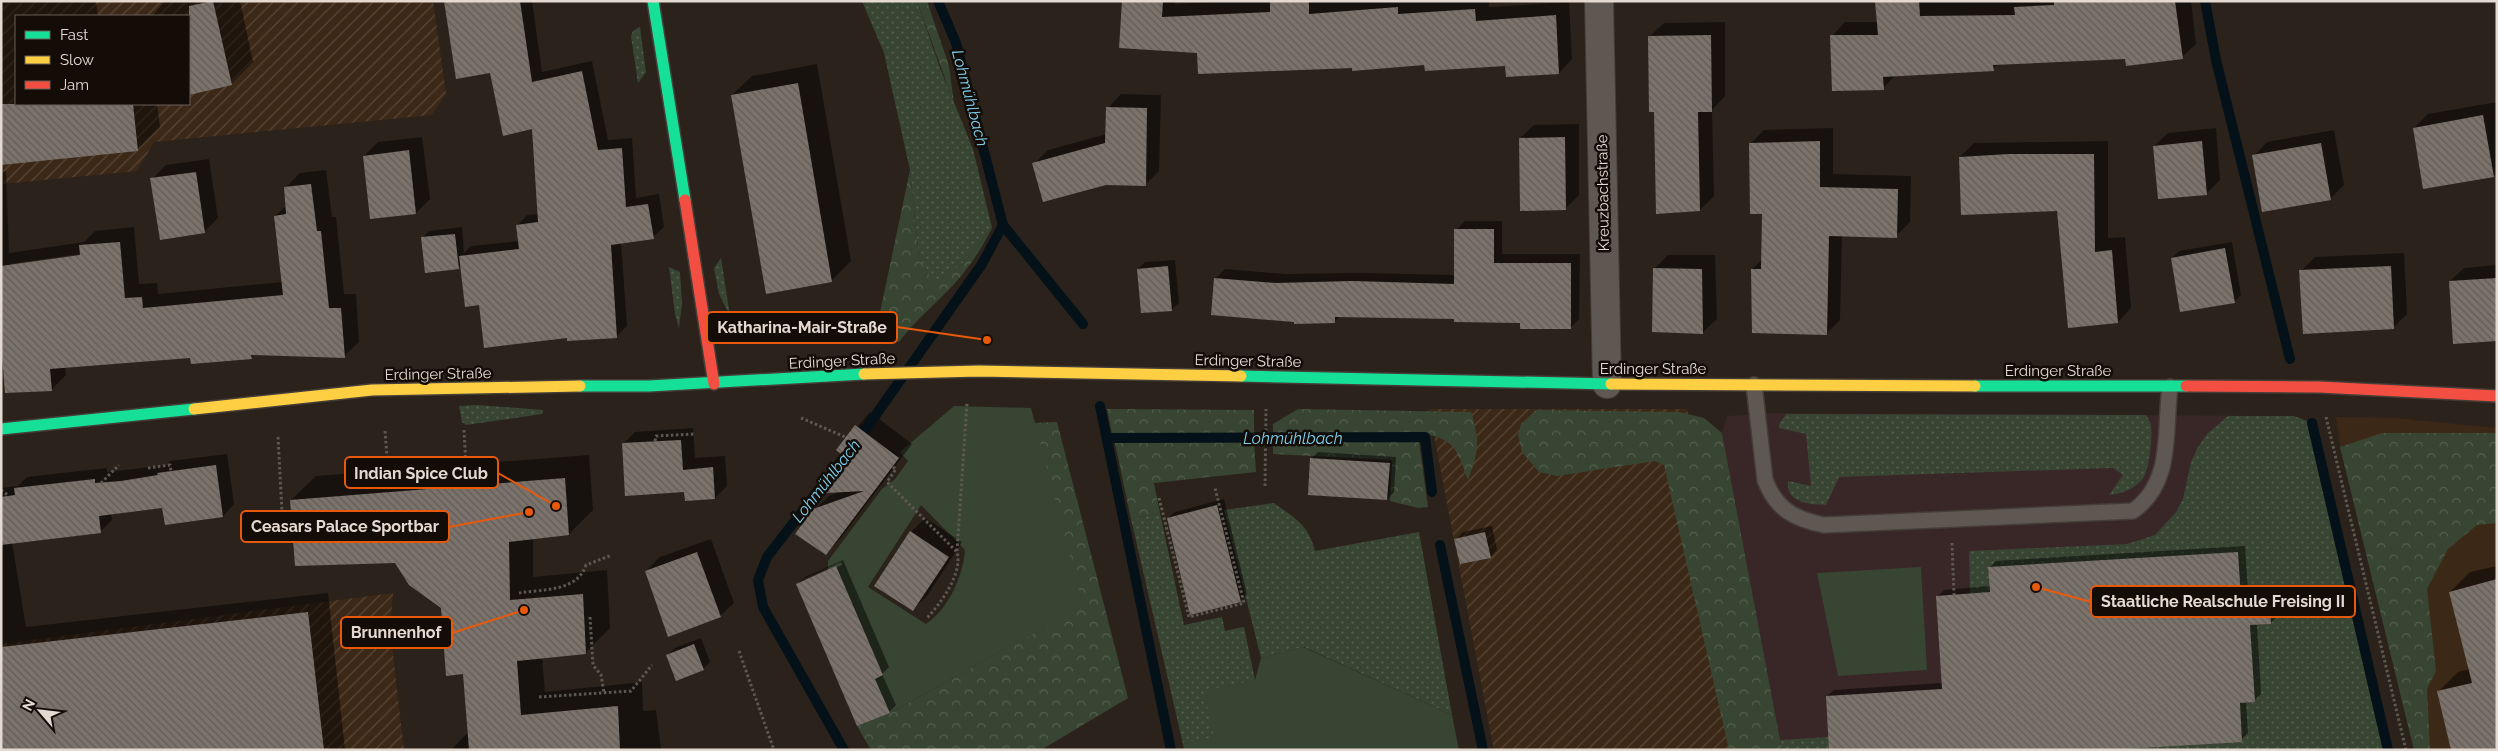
<svg xmlns="http://www.w3.org/2000/svg" width="2498" height="751" viewBox="0 0 2498 751" font-family="Raleway,sans-serif">
	<style>
		.built { fill: #3c2817 }
		.industrial { fill: url(#industrial-furrows); fill-rule: evenodd }
		.education { fill: #392626 }
		.grass { fill: url(#grass-dots) }
		.forest { fill: url(#forest-crowns) }
		.garden { fill: #384532; fill-rule: evenodd }
		.shadow { fill: #0007; fill-rule: evenodd }
		.lines { fill: none; stroke-linecap: round; stroke-linejoin: round }
		.stream { stroke: #041118; stroke-width: 10 }
		.building { fill: url(#building-back-hatch) }
		.lane-casing { stroke: #453d37; stroke-width: 18 }
		.street-casing { stroke: #453d37; stroke-width: 30 }
		.fast-casing { stroke: #453d37; stroke-width: 14 }
		.slow-casing { stroke: #453d37; stroke-width: 14 }
		.jam-casing { stroke: #453d37; stroke-width: 14 }
		.path { stroke: #5e5852; stroke-width: 3; stroke-dasharray: 2.5 2.5; stroke-linecap: butt }
		.lane { stroke: #5f5852; stroke-width: 15 }
		.street { stroke: #5f5852; stroke-width: 28 }
		.fast { stroke: #16e098; stroke-width: 11 }
		.slow { stroke: #ffcf43; stroke-width: 11 }
		.jam { stroke: #f24e42; stroke-width: 11 }
		.labels { text-anchor: middle; dominant-baseline: central; stroke-width: 5; stroke-linejoin: round; paint-order: stroke }
		.street-label { font-size: 15px; fill: #e5dad1; stroke: #140d07 }
		.water-label { font-size: 16px; font-style: italic; fill: #7bd0f0; stroke: #140d07 }
		.leader { fill: none; stroke: #e8590c; stroke-width: 2 }
		.callout-dot { fill: #e8590c; stroke: #140d07; stroke-width: 2 }
		.callout { fill: #140d07; stroke: #e8590c; stroke-width: 2 }
		.callout-label { font-size: 16px; text-anchor: middle; font-weight: bold; fill: #e5dad1 }
	</style>
	<defs>
		<pattern id="industrial-furrows" width="10" height="10" patternUnits="userSpaceOnUse" patternTransform="scale(1.25)"><rect width="10" height="10" fill="#3c2817"/><path d="M-1 1l2-2M0 10L10 0M9 11l2-2" fill="none" stroke="#584738"/></pattern>
		<pattern id="grass-dots" width="8" height="8" patternUnits="userSpaceOnUse" patternTransform="scale(1.25)"><rect width="8" height="8" fill="#384532"/><path d="M2 2h.1M6 6h.1" fill="none" stroke="#555f4f" stroke-width="1.8" stroke-linecap="round"/></pattern>
		<pattern id="forest-crowns" width="20" height="18" patternUnits="userSpaceOnUse" patternTransform="scale(1.25)"><rect width="20" height="18" fill="#384532"/><path d="M2 6a3 3 0 1 1 6 0M12 15a3 3 0 1 1 6 0" fill="none" stroke="#555f4f"/></pattern>
		<pattern id="building-back-hatch" width="6" height="6" patternUnits="userSpaceOnUse" patternTransform="scale(1.25)"><rect width="6" height="6" fill="#7a726b"/><path d="M-1 5l2 2M0 0l6 6M5-1l2 2" fill="none" stroke="#625c57"/></pattern>
	</defs>
	<rect width="100%" height="100%" fill="#2b231b"/>
	<path class="built" d="M2336,417L2395,418L2497,428V750H2414L2340,447Z"/>
	<path class="industrial" d="M1,1H433L446,94L432,115L154,142L137,171L1,184ZM16,16H189V104H16Z
		M1429,409H1687L1756,750H1494Z
		M393,593L390,629L404,750H1V644Z"/>
	<path class="education" d="M1777,413L2294,416L2346,750H1782L1722,433L1727,416Z"/>
	<path class="grass" d="M862,1H917L940,68L973,149L992,228L962,264L935,286L919,258L910,170L884,53Z
		M640,27L646,72L638,83L631,36L633,31Z
		M721,258L730,316L719,294L714,268Z
		M669,267L680,272L682,304L679,328L675,314Z
		M477,405L543,410L542,414L466,425L462,422L459,406Z
		M1786,414L2146,415C2148,418 2151,423 2151,426C2153,436 2149,469 2144,477C2136,489 2121,494 2109,495L2123,475L2113,468L1839,477L1826,505C1811,505 1785,503 1788,481L1811,486L1806,434L1779,428V424Z
		M2228,416H2294L2307,421L2388,750H2109L2240,703L2255,702L2253,670L1999,685L1996,640L2271,624L2269,596L2241,598L2238,552L1988,567L1990,593L1970,594L1969,551L2127,544L2155,535L2176,512L2183,499L2191,462L2198,447L2207,434Z
		M1274,503C1296,519 1308,524 1315,551L1419,532L1452,715L1304,647L1261,658L1224,510Z
		M1160,513L1184,625L1222,617L1225,631L1244,627L1255,680L1214,738L1183,744L1131,519Z
		M1829,737V750H1782L1780,740Z"/>
	<path class="forest" d="M917,1H927L949,66L954,103Z
		M910,170L919,258L935,285L962,264L992,228C982,248 970,266 955,283C937,303 916,319 899,342L874,341Z
		M1107,409L1254,410V433L1112,434Z
		M1298,409L1471,412C1480,442 1479,450 1468,480C1457,452 1457,440 1425,434L1273,433V424Z
		M1536,410L1679,412L1704,418L1722,433L1782,750H1729L1664,465L1655,461L1557,476L1539,472L1522,452L1518,435L1521,424Z
		M1057,422L1128,698L1041,750H871L857,726L890,713L1082,606L1033,423Z
		M2382,433H2497V523L2477,525L2448,549L2427,589L2436,671L2427,689L2430,750H2414L2340,447Z
		M1273,441L1419,442L1428,507L1418,508L1390,501L1392,460L1273,454Z
		M1254,442L1256,472L1154,483L1160,513L1131,519L1115,443Z"/>
	<path class="garden" d="M954,406L1031,408L1083,606L890,713L875,679L883,675L828,570V561L882,489L895,479L908,461L900,452ZM921,505L965,550C963,577 948,609 926,624L868,587Z
		M1921,567L1927,670L1838,676L1817,573Z
		M1303,647L1452,715L1459,750H1184L1183,744L1214,737L1204,691L1255,680L1261,658Z"/>
	<path class="shadow" d="M1,1H96L98,16H16V104H157L160,127L138,149L1,164Z
		M165,1H240L253,62L231,84L189,94V16H152Z
		M445,1H532L542,72L592,61L608,140L632,138L636,198L659,194L664,227L653,237L621,242L627,326L616,337H568L480,304L461,265L458,268L422,238L429,231L462,227L464,253L471,246L519,241L517,226L527,215L539,214L534,128L491,72Z
		M1123,1H1175V4L1225,1H1489V7L1569,2L1572,59L1559,73L1506,65L1425,64L1353,67L1198,52Z
		M1876,1H2191L2196,44L2182,57H2126L1999,63L1993,69L1896,75L1883,88L1832,36L1845,22H1878Z
		M1725,22V96L1712,110L1714,196L1700,210L1655,111L1650,36L1664,23Z
		M817,64L851,261L832,280L767,293L732,95L752,76Z
		M1121,94L1161,95L1159,171L1145,185L1034,164L1048,150L1107,134L1108,108Z
		M2497,102V175L2424,188L2414,128L2428,114Z
		M1579,124V195L1566,208L1520,138L1534,125Z
		M1833,128V174L1911,176L1910,222L1896,236L1842,235L1840,320L1826,334L1752,269L1763,259L1764,213L1751,143L1764,130Z
		M2216,128L2220,180L2206,194L2154,146L2168,133Z
		M2334,130L2344,185L2330,199L2254,156L2267,142Z
		M422,137L430,199L416,213L364,156L378,142Z
		M2108,141V238L2125,237L2131,308L2118,322L2058,210L1960,157L1974,143Z
		M209,159L218,218L204,232L152,179L166,165Z
		M326,170L332,217H336L344,294H356L359,342L344,356L255,354L251,358L191,356L65,367L66,375L51,390L1,372V172L6,171L9,253L84,242L95,231L134,227L139,284L157,283L158,294L283,282L275,216L287,205L286,187L300,173ZM86,253V255L10,266V264Z
		M1465,221H1502V254H1580L1579,319L1570,328L1521,321L1455,318L1341,316L1334,322L1213,314L1216,278L1225,269L1285,274L1361,273L1456,275V230Z
		M2232,242L2241,295L2234,302L2172,258L2179,251Z
		M2404,253L2407,314L2393,328L2301,271L2315,257Z
		M1668,255H1715L1717,319L1703,332L1654,269Z
		M1175,260L1179,303L1172,309L1142,312L1138,269L1145,262Z
		M2497,265V340L2450,281L2464,268Z
		M870,412L912,444L840,539L826,553L814,510L829,496L840,492L852,460L838,450Z
		M693,428L695,458L725,456L727,486L715,498L685,490L623,444L635,432Z
		M1318,452L1396,457L1394,492L1387,499L1311,459Z
		M227,454L234,504L223,516L163,506L111,513L112,520L100,532L12,542L26,627L328,593L345,750H1V488L18,486L27,477L106,468L107,472L133,469L167,465L170,461Z
		M589,455L593,510L569,534L533,538V577L607,570L610,628L586,652L542,657L545,692L642,682L643,711L656,710L661,750H451L469,731L464,673L442,607L396,561L291,500L316,476Z
		M1224,499L1247,594L1240,601L1168,518L1175,512Z
		M925,518L962,542L927,596L913,609L911,532Z
		M1492,526L1497,550L1490,557L1456,539L1463,532Z
		M711,539L734,603L720,616L646,571L660,557Z
		M2245,546L2248,592L2276,590L2277,616L2271,623H2257L2261,694L2254,701L2246,702L2248,733L2241,740L1827,696L1834,690L1942,683L1937,597L1944,590L1990,586L1989,568L1996,561Z
		M843,560L889,667L882,674L896,705L889,712L798,584L805,577ZM841,562L842,565L804,582V579Z
		M2497,566V750L2438,692L2458,672L2470,669L2450,592L2470,572Z
		M701,638L710,662L703,669L668,655L675,648Z"/>
	<g class="lines">
		<path class="stream" d="M2205,1L2216,60L2290,359
			M1003,225L1083,324
			M1100,406L1171,750
			M2312,423L2388,750
			M1107,438L1425,437L1432,492
			M1440,545L1483,750
			M844,750L763,607L758,580L767,557L868,426L982,264L1003,225L956,43L938,1"/>
	</g>
	<path class="building" d="M213,1L232,85L189,95V6Z
		M444,1H520L532,82L582,71L598,150L622,148L626,207L648,204L654,239L611,245L617,338L567,341V338L484,348L479,305L465,307L459,256L519,249L516,225L538,222L532,129L503,136L490,73L456,79Z
		M1122,1H1163L1162,17L1270,12V1H1309V14L1398,7V14L1475,9L1476,21L1556,15L1559,74L1506,77L1505,66L1425,71L1424,65L1352,71V68L1198,74L1197,53L1119,48Z
		M1875,1H1919L1920,16L2015,15L2014,7L2054,5V1H2175L2183,59L2126,66L2125,59L1993,65L1994,71L1883,77L1884,90L1832,91L1830,35H1878Z
		M1711,35L1712,112H1698L1700,211L1656,214L1654,112H1649L1648,36Z
		M798,83L832,282L766,294L731,95Z
		M1,104H133L138,151L1,165Z
		M1106,107L1147,108L1146,186L1106,185L1043,202L1032,163L1105,143Z
		M2483,115L2494,177L2423,189L2413,128Z
		M1565,137L1566,210L1520,211L1519,138Z
		M1820,141V187L1898,189L1897,238L1829,236L1827,335L1752,333L1751,269H1761L1762,214H1750L1749,143Z
		M2202,141L2207,195L2158,199L2153,146Z
		M2321,143L2331,200L2262,212L2252,155Z
		M409,150L416,214L370,219L363,156Z
		M2009,154H2094L2095,252L2112,250L2118,323L2068,328L2057,211L1961,215L1959,157Z
		M196,172L205,233L160,240L150,178Z
		M311,184L317,231H321L329,308H341L345,358L251,355L252,359L191,364L190,358L50,369L52,391L5,393L1,344V266L80,255L79,245L120,242L125,298L142,297L143,308L283,295L274,216L286,214L284,187Z
		M1454,229H1494V263H1571V329H1520V323L1454,322V319L1335,317V323L1294,324V322L1211,315L1214,278L1276,283L1352,281L1454,284Z
		M455,234L459,269L425,273L421,237Z
		M2225,248L2235,303L2180,312L2171,258Z
		M1168,266L1172,311L1141,313L1137,269Z
		M2391,266L2394,329L2303,334L2299,270Z
		M1653,268L1702,269L1703,334L1652,332Z
		M2497,278V341L2453,344L2449,281Z
		M855,425L899,458L826,555L795,534L813,509L864,491L826,493L850,461L836,450Z
		M681,440L683,470L713,467L715,499L685,501L684,492L625,496L622,443Z
		M1310,458L1390,463L1387,500L1308,495Z
		M216,465L223,517L165,525L162,508L99,516L101,533L1,545V497L15,495L14,488L95,479V483L121,481L158,475L157,473Z
		M565,478L569,535L509,542L510,600L583,594L586,654L517,661L521,715L618,706L620,750H469L463,674L446,676L441,608L409,585L395,563L295,566L290,500Z
		M1217,505L1241,602L1190,615L1167,518Z
		M910,531L949,557L913,611L874,586Z
		M1485,532L1491,558L1460,564L1454,539Z
		M697,552L721,617L668,637L645,571Z
		M2238,552L2241,598L2270,596L2271,624L2250,625L2255,702L2240,703L2242,742L2109,750H1829L1826,696L1942,689L1936,596L1990,592L1988,567Z
		M836,566L883,675L875,679L890,713L857,726L796,584Z
		M2497,579V750H2451L2437,691L2472,683L2449,592Z
		M308,612L324,750H1V647Z
		M694,644L704,670L676,681L666,655Z"/>
	<g class="lines">
		<g class="lane-casing">
			<path id="lane" d="M1754,385L1765,480C1776,509 1794,519 1824,525L2133,511C2174,482 2164,431 2170,387"/>
		</g>
		<g class="street-casing">
			<path id="street" d="M1599,1L1607,384"/>
		</g>
		<g class="fast-casing">
			<path id="fast" d="M653,1L685,200
				M1241,376L1611,384
				M580,386H649L864,374
				M1975,386H2186
				M1,429L194,409"/>
		</g>
		<g class="slow-casing">
			<path id="slow" d="M864,374L979,371L1241,376
				M1611,384L1975,386
				M194,409L372,390L580,386"/>
		</g>
		<g class="jam-casing">
			<path id="jam" d="M685,200L714,384
				M2186,386L2319,387L2497,396"/>
		</g>
		<path class="path" d="M2326,417L2406,750
			M801,418L845,437
			M464,430L467,486
			M385,431L389,483
			M278,437L282,512
			M655,441L656,436L695,434
			M893,467L896,469L887,482L957,552C963,573 941,603 927,618
			M148,468L170,465L171,471
			M101,483L119,465
			M1265,486L1266,409
			M1,490L9,496
			M1159,498L1189,617L1244,603L1215,488
			M1952,543L1954,595
			M957,551L967,403
			M519,593C543,589 577,592 586,565L612,555
			M590,617L593,665L601,675L604,693
			M739,651L774,750
			M539,697L631,691L652,665"/>
		<use href="#lane" class="lane"/>
		<use href="#street" class="street"/>
		<use href="#fast" class="fast"/>
		<use href="#slow" class="slow"/>
		<use href="#jam" class="jam"/>
	</g>
	<g class="labels">
		<g class="street-label">
			<text transform="translate(1603 193) rotate(-91)">Kreuzbachstraße</text>
			<text transform="translate(842 361) rotate(-3)">Erdinger Straße</text>
			<text transform="translate(1248 361) rotate(1)">Erdinger Straße</text>
			<text x="1653" y="369">Erdinger Straße</text>
			<text x="2058" y="371">Erdinger Straße</text>
			<text transform="translate(438 374) rotate(-1)">Erdinger Straße</text>
		</g>
		<g class="water-label">
			<text transform="translate(970 98) rotate(75)">Lohmühlbach</text>
			<text x="1293" y="438">Lohmühlbach</text>
			<text transform="translate(826 481) rotate(-52)">Lohmühlbach</text>
		</g>
	</g>
	<path class="leader" d="M987 340L897 327M556 506L498 473M529 512L449 527M2036 587L2091 602M524 610L452 633"/>
	<g class="callout-dot">
		<circle cx="987" cy="340" r="5"/>
		<circle cx="556" cy="506" r="5"/>
		<circle cx="529" cy="512" r="5"/>
		<circle cx="2036" cy="587" r="5"/>
		<circle cx="524" cy="610" r="5"/>
	</g>
	<g class="callout">
		<rect x="707" y="312" width="190" height="31" rx="5"/>
		<rect x="345" y="457" width="153" height="31" rx="5"/>
		<rect x="241" y="511" width="208" height="31" rx="5"/>
		<rect x="2091" y="586" width="264" height="31" rx="5"/>
		<rect x="341" y="617" width="111" height="31" rx="5"/>
	</g>
	<g class="callout-label">
		<text x="802" y="333">Katharina-Mair-Straße</text>
		<text x="421" y="479">Indian Spice Club</text>
		<text x="345" y="532">Ceasars Palace Sportbar</text>
		<text x="2223" y="607">Staatliche Realschule Freising II</text>
		<text x="396" y="638">Brunnenhof</text>
	</g>
	<rect width="2498" height="751" fill="none" stroke="#e5dad1" stroke-width="5"/>
	<rect x="15" y="15" width="175" height="90" fill="#140d07" stroke="#685f58"/>
	<rect x="25" y="31" width="25" height="8" fill="#16e098" stroke="#685f58"/>
	<text x="60" y="40" font-size="15" fill="#e5dad1">Fast</text>
	<rect x="25" y="56" width="25" height="8" fill="#ffcf43" stroke="#685f58"/>
	<text x="60" y="65" font-size="15" fill="#e5dad1">Slow</text>
	<rect x="25" y="81" width="25" height="8" fill="#f24e42" stroke="#685f58"/>
	<text x="60" y="90" font-size="15" fill="#e5dad1">Jam</text>
	<g transform="translate(40 711) rotate(298)" stroke="#140d07" stroke-width="4" paint-order="stroke">
	<path d="M0-4L9 19L0 12L-9 19Z" fill="#e5dad1"/>
	<text y="-8" font-size="14" font-weight="bold" text-anchor="middle" fill="#e5dad1">N</text>
	</g>
</svg>
